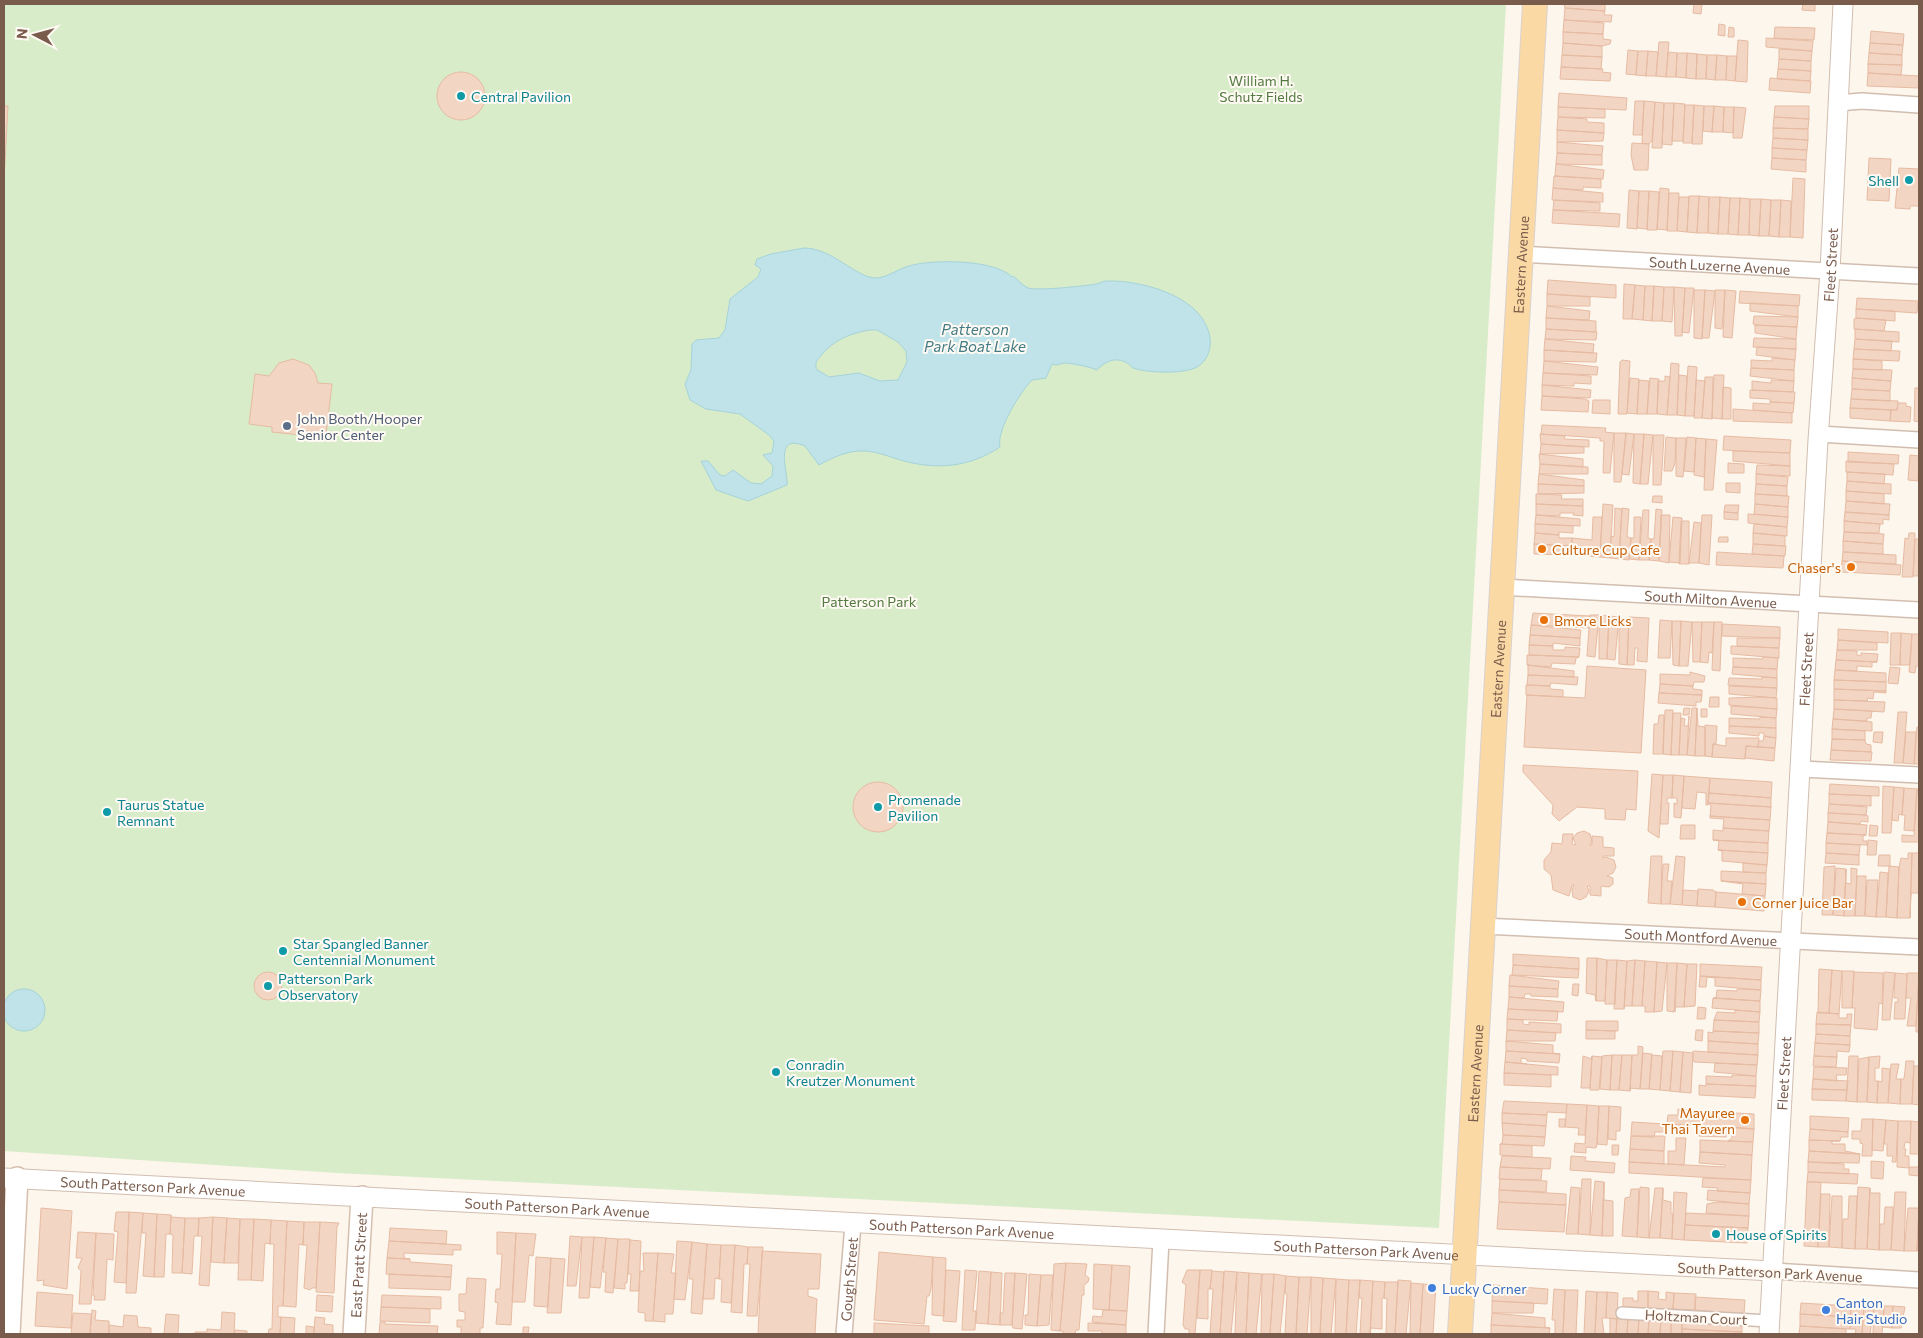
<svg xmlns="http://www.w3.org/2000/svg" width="1923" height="1338" viewBox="0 0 1923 1338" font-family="Commissioner,sans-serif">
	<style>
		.green { fill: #d8ecc9 }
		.water { fill: #bfe3e8; stroke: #a5d3da; fill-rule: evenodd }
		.building { fill: #f3d5c3; stroke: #e6bba3 }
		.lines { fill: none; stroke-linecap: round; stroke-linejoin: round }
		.pedestrian-casing { stroke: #d1beb0; stroke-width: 14 }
		.minor-casing { stroke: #d1beb0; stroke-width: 18 }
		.tertiary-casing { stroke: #d1beb0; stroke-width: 21 }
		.secondary-casing { stroke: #d6c0b0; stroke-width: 24 }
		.primary-casing { stroke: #dad1cd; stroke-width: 26 }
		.pedestrian { stroke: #fff; stroke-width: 11 }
		.minor { stroke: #fff; stroke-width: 15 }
		.tertiary { stroke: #fff; stroke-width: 19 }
		.secondary { stroke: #fff; stroke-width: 21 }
		.primary { stroke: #fbd9a5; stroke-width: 24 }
		.culture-dot { fill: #0f9aa8; stroke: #fffaf3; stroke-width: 2 }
		.service-dot { fill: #5c6f8a; stroke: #fffaf3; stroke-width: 2 }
		.food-dot { fill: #e8710a; stroke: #fffaf3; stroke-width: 2 }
		.shop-dot { fill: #3f7fe0; stroke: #fffaf3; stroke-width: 2 }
		.labels { text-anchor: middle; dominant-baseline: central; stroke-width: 4; stroke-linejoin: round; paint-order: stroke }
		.park-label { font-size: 14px; fill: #537a41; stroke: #fffaf3 }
		.culture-label { font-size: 14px; fill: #0d838f; stroke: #fffaf3; text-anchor: start }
		.street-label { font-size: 14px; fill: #7a5c4d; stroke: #fffaf3 }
		.service-label { font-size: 14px; fill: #4e5e75; stroke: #fffaf3; text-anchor: start }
		.food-label { font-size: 14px; fill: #c56008; stroke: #fffaf3; text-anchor: start }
		.shop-label { font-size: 14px; fill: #366cbe; stroke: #fffaf3; text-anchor: start }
		.water-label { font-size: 15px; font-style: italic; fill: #437c86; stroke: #fffaf3 }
	</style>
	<rect width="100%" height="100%" fill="#fdf6ec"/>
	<path class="green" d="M4,4H1506L1439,1228L337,1173L4,1151Z"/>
	<path class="water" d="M804,248C833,248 857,279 877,278C888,277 898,269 909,266C932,259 994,259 1012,277L1013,276C1018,280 1022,285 1028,288C1037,291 1085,286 1096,284C1100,283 1104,281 1107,281C1140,280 1197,295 1208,330C1213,342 1210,357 1200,365C1189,375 1146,373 1133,368C1131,367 1130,364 1127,363C1116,356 1104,362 1097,370C1091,367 1071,363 1064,363C1059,364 1057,366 1052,364L1046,378L1032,380C1021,391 996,430 1000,447C970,467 938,470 904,461C889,457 875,450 859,451C844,452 832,458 819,465L805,446C772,432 789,475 787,485L748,501L716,490L701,461H708L720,475L725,476L733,470L751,483L761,484L772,476L773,466L763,455L772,453L774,441L769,435L740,414L706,409L690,400L685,384L691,370L692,344L696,340L719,338L725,330L730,299L758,277L761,269L755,265L757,259L771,254ZM870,330H877L898,342L906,351L907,362L898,380L880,381L859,373L829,377L816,369V362C830,342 846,334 870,330Z
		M3 1010a21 21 0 1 1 42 0a21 21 0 1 1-42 0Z"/>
	<path class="building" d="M1564,4H1605V11L1565,8Z
		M1694,4H1702L1701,14L1693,13Z
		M1803,4H1815V11L1802,10Z
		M1565,8L1605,11L1604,15H1612L1611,22L1564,20Z
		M1564,20L1604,23L1603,34L1563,32Z
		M1719,24L1725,25V36L1718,35Z
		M1729,27L1734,28V37H1728Z
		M1775,27L1815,28L1814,40L1774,38Z
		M1871,31L1904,34L1903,45L1870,43Z
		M1563,32L1603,34V39L1611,40L1610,44L1602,46L1563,43Z
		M1766,38L1813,41L1812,51L1766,47Z
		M1738,40L1748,41L1747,82L1735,81Z
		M1659,42H1669L1666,77L1656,76Z
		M1563,43L1602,46V57L1562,55Z
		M1870,43L1903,45L1902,55L1869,53Z
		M1779,49L1812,51L1811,61L1779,59Z
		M1628,50L1638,51L1636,75L1626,74Z
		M1638,51H1648L1646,76L1636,75Z
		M1648,51L1658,52L1656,76H1646Z
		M1668,52L1677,53L1676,77H1666Z
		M1677,53H1687L1686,78L1676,77Z
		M1687,53L1697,54L1696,79L1686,78Z
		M1869,53L1902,55V65L1868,64Z
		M1697,54L1707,55L1706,79H1696Z
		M1562,55L1602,57L1601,69L1561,67Z
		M1707,55H1717L1715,80L1706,79Z
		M1717,55L1727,56L1726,80H1715Z
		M1727,56H1737L1735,81L1726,80Z
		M1779,59L1811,61V71L1778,69Z
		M1868,64L1902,65L1901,75L1868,73Z
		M1561,67L1603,69L1602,72L1611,73L1610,81L1560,79Z
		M1778,69L1811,71L1810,81L1777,79Z
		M437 96a24 24 0 1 1 48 0a24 24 0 1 1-48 0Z
		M1868,73L1919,76V88L1867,86Z
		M1770,78L1811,81L1810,93L1769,90Z
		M1559,93L1627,98L1626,110L1558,107Z
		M1635,101H1644L1642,135H1633Z
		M1644,101L1655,102L1652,141L1649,144L1642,143Z
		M1655,102L1664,103L1662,148H1652Z
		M1664,103H1674L1672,145L1662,144Z
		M1674,103L1685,104L1683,141H1672Z
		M1685,105H1694L1692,143H1683Z
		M1694,105L1704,106L1702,144H1692Z
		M4,106H8L4,181Z
		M1704,106H1714L1712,132L1703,131Z
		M1714,106L1724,107L1723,132H1712Z
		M1775,106H1809V119L1774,117Z
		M1558,107L1605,109V118L1558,117Z
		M1724,107H1734L1733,133L1723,132Z
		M1734,107L1746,108L1742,138H1733Z
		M1558,117L1587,119V122L1604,123V133L1557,130Z
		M1774,117L1809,119L1808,129L1773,128Z
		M1773,128L1808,129V140L1773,138Z
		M1557,130L1604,133L1603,141L1557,142Z
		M1773,138L1808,140L1807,150L1772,148Z
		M1557,142L1603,146L1602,155L1557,153Z
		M1632,143L1649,144L1648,170H1634L1631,155Z
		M1772,148L1807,150L1806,160L1772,158Z
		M1557,153L1602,155V165L1556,164Z
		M1772,158L1806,160V172L1771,169Z
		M1869,158L1891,159L1889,201L1867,200Z
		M1556,164L1604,170L1603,179L1555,176Z
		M1899,168L1919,169V206H1910V209L1895,208Z
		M1554,176L1601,179V188L1583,187V190L1553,188Z
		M1793,178L1805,179L1803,238L1790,237Z
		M1553,188L1603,193V202L1552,200Z
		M1660,188L1669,189L1667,230L1657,229Z
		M1629,190L1639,191L1637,229L1627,228Z
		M1639,191H1649L1647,229L1637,228Z
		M1649,191L1659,192L1657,230H1647Z
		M1669,193H1679L1677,231H1667Z
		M1689,196H1699L1697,233L1687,232Z
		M1699,196L1709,197L1708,233H1697Z
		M1679,197H1689L1687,232L1677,231Z
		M1709,197H1720L1718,234L1708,233Z
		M1720,197L1730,198L1728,234H1718Z
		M1730,198H1740L1738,235L1728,234Z
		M1740,198L1750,199L1749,235H1738Z
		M1750,199H1761L1759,236L1749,235Z
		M1761,199L1771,200L1769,236H1759Z
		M1554,200L1600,203V211L1553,210Z
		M1771,200H1781L1779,237L1769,236Z
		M1781,200L1791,201L1790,237H1779Z
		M1553,210L1620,214L1619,227L1552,223Z
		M1548,280L1616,285V298L1547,294Z
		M1624,284L1635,285L1632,319H1623Z
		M1635,285L1645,286L1643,320L1632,319Z
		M1645,286H1654L1652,321L1643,320Z
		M1654,286L1664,287L1662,321H1652Z
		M1664,287H1674L1672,322L1662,321Z
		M1674,287L1685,288L1682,336H1675Z
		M1685,288H1694L1689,333L1682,332Z
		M1694,290H1705L1702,339L1694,338Z
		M1705,290L1715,291L1709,338H1702Z
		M1715,290H1725L1722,329L1715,328Z
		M1725,290L1736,291L1732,338L1723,337Z
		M1740,291L1800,295L1799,306L1739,303Z
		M1547,294L1590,297V306H1547Z
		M1857,298L1918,301L1917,313L1856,309Z
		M1750,303L1798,306V317L1750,311Z
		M1547,306L1590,311L1589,320L1546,318Z
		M1856,309L1895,311V321L1856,318Z
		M1754,316L1798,317L1797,327L1755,325L1753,324Z
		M1546,318L1596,321V332L1546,329Z
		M1854,319L1856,318L1886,320L1884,331L1854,329Z
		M1755,325L1797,327L1796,339L1755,333Z
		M1546,329L1597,332L1596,340L1545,339Z
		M1855,329L1899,332V342L1855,339Z
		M1754,338L1796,339V349L1753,347Z
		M1545,339L1594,344L1593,353L1544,350Z
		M1855,339L1892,341L1891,351L1854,349Z
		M1757,347L1796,349L1795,360L1756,355Z
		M1854,349L1900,351L1899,361L1853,359Z
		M1544,350L1597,353L1596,362L1544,361Z
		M1772,358L1795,360L1794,370L1751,368V360L1772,361Z
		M293,359L309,365L315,373L318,383L332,384L326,434L301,430V435L272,432V427L249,424L255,374L269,376L279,363Z
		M1853,359L1882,361V370L1853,369Z
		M1622,360L1630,361L1627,414H1618L1620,362Z
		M1544,361L1598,367L1597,375L1543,373Z
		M1671,363L1679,364L1677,415H1667Z
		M1688,366L1697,367L1694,416H1685Z
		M1751,368L1794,370V381L1750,376Z
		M1853,369L1892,370L1891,381L1852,378Z
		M1543,373L1591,376V384L1574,383V386L1542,385Z
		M1679,375L1687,376L1685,416L1677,415Z
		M1714,375H1724L1722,419L1712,418Z
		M1665,376L1670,377L1667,415L1657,414L1658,381H1665Z
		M1705,377H1713L1712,419L1702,418Z
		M1630,378L1639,379L1637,414L1627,413Z
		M1650,378L1659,379L1657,414H1647Z
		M1852,378L1891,381L1890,391L1852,389Z
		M1639,380L1649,381L1647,414H1637Z
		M1696,380L1705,381L1702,418H1694Z
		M1771,380L1794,381L1793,392L1752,390V381L1771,383Z
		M1542,385L1591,390L1590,398L1542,396Z
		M1723,387L1731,388V419H1722Z
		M1915,388H1919V422L1914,421Z
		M1852,389L1890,391V401L1851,399Z
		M1750,390L1795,392L1794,403L1770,402V399L1750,398Z
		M1542,396L1585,399L1589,401L1588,412L1541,410Z
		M1851,399L1898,401L1897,410L1850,408Z
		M1593,400H1610V414L1592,413Z
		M1770,402L1794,403L1793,413L1753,410V403L1770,404Z
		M1898,403H1906V406L1911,407L1910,422L1890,421L1891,410H1897Z
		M1850,408L1891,410L1890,421L1850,418Z
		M1733,409L1792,413V423L1733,421Z
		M1542,425L1606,428L1605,432L1614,433L1610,473H1603L1604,441H1600V438L1541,434Z
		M1614,433H1626L1621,482H1614Z
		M1626,433L1634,434L1629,475L1622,474Z
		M1540,434L1565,436L1564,439L1589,440V447L1541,444Z
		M1634,434H1644L1640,484L1633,483Z
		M1644,434L1653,435L1648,484H1640Z
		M1653,435H1664L1661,485H1653Z
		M1724,436L1791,440L1790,453L1723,450Z
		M1666,437L1676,438L1675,463L1672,471H1664Z
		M1687,437L1696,438L1694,472L1684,471Z
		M1676,438H1686L1683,477L1676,476Z
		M1696,438L1706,439L1704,477L1694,475Z
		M1706,439L1717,440L1713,490H1704Z
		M1541,444L1584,447V453L1540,454Z
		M1733,451L1790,453V466L1733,461Z
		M1848,452L1899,455L1898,464L1848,462Z
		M1539,454L1583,459V467L1540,464Z
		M1910,455L1919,456L1918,481L1908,480Z
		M1846,461L1894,464L1893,475L1846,472Z
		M1728,463L1744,464V473H1728Z
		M1540,464L1588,467V474H1539Z
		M1757,465L1790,466V476L1756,474Z
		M1847,472L1885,474L1884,484L1847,481Z
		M1539,474L1584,480V486L1538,484Z
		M1756,474L1788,477L1787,486L1756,484Z
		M1847,481L1891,484V494L1846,491Z
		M1726,483H1740V493L1726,492Z
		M1538,484L1584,486V493L1538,494Z
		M1756,484L1787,486V496L1755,494Z
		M1846,491L1884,494V504L1846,501Z
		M1536,494L1562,495L1561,499H1583V506L1536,504Z
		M1755,494L1789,496L1788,507L1755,504Z
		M1653,496H1662V503L1652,502Z
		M1846,501L1890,504L1889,515L1845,512Z
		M1536,504L1583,506V516L1573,515L1574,513H1560V516L1536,515Z
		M1603,504L1613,505L1610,558L1600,557Z
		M1755,504L1788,507V517L1754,514Z
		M1725,505H1739L1738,513L1724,512Z
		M1615,508L1622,509L1619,559L1610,558L1611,536L1614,537Z
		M1622,508L1629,509L1627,537L1631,538L1629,560L1619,559Z
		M1656,509L1662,510L1659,561L1649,560L1651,539H1654Z
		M1643,510H1649L1648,538L1651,539L1649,560H1639Z
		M1724,512L1738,513V520L1724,519Z
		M1845,512L1889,515V520L1883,519V524H1880L1844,521Z
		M1748,514L1788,517L1787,527L1748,523Z
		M1536,515L1580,519V526L1535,524Z
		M1661,515H1670L1669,563L1659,561Z
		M1702,515H1712L1709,565L1699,563Z
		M1593,517H1602L1600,557L1571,555L1572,538L1592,540Z
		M1634,517H1641L1639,560L1629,559L1631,538H1634Z
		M1673,517L1682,518L1680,563L1669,562Z
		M1681,521H1689V564H1679Z
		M1844,521L1880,524L1879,533L1844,532Z
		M1694,522L1701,523L1699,563H1689Z
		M1535,524L1573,526V533L1559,532V535L1535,533Z
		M1754,524L1787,527V536L1753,533Z
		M1844,532L1884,534L1883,544L1843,541Z
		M1535,533L1559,535V538H1572V546L1534,544Z
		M1753,533L1785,536V546L1753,544Z
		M1909,533H1915L1913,577H1902L1905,538L1908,539Z
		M1719,537H1728V542H1718Z
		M1915,539H1919V576H1913Z
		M1843,541L1883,544V554L1843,552Z
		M1534,544L1572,546L1571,555L1534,554Z
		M1753,544L1786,546L1785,556L1752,554Z
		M1717,552L1784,556L1783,568L1716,565Z
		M1843,552L1896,555V564L1842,561Z
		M1842,561L1901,565L1900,575L1841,572Z
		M1533,613L1590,616L1589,628L1531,625Z
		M1590,615H1599L1595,657L1587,656Z
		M1599,615L1609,616L1607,659H1599Z
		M1609,616L1619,617L1615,660L1607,659Z
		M1629,617L1649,618L1647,662L1637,661L1638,648H1635L1634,665H1627Z
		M1619,618H1629L1627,665L1619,664Z
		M1660,620L1672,621L1670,658H1658Z
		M1672,621H1681L1679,666L1673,665Z
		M1681,621L1692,622L1688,666H1679Z
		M1692,622H1702L1700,662H1693Z
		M1702,622H1714L1712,653L1709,652L1708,663L1700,662Z
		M1714,622H1722L1720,671L1712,670Z
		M1722,624L1780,627V638L1722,636Z
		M1531,625L1581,630L1580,638L1530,635Z
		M1838,629L1888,632V643L1838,640Z
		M1891,633H1901L1900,665H1890Z
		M1901,633L1912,634L1910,665H1900Z
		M1912,634H1919V666H1916L1915,673L1909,672Z
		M1530,635L1580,638V646L1553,643V646L1529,645Z
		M1737,638H1780L1779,648L1737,646Z
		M1838,640L1877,643V650H1837Z
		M1529,645L1553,646V650H1565V647L1580,648L1579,657L1529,655Z
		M1731,646L1779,648V658L1731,654Z
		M1837,650L1857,651V655L1861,656V653L1878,654L1877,662L1836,660Z
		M1527,655H1529L1579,657L1576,658L1575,664L1552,663L1551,667L1527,665Z
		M1763,657L1778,658L1777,669L1733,667V658L1763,659Z
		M1836,660L1877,662H1872V667L1857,666V671L1835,670Z
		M1528,665L1574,671V677L1528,675Z
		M1587,666L1646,670L1641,753L1524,747L1527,695L1585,698Z
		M1733,667L1777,669V678L1732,674Z
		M1890,667L1900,668L1898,684L1888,683Z
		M1835,670L1886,673V682L1834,680Z
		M1690,672L1705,676L1704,682H1694L1693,686L1660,684V674L1690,675Z
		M1528,675L1578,677L1577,685L1551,683L1550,686L1527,685Z
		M1762,677L1777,678V688L1728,685L1729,678L1762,679Z
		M1834,680L1886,682V691L1834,689Z
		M1660,684L1693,686V689L1702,690V695L1659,693Z
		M1526,685L1550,686V689L1563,690V697L1526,695Z
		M1729,686L1777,688L1776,698L1729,694Z
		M1834,689L1886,691V693L1874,692L1873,699L1868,698L1867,701L1834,700Z
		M1659,693L1702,695L1701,702H1696V706L1658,703Z
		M1710,697H1719V707H1709Z
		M1761,697L1777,698V709L1729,705V698Z
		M1834,700L1885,702L1884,712L1834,709Z
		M1731,706L1777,709L1776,718L1731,714Z
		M1684,708H1690L1689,715H1683Z
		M1692,708H1697L1695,756L1687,755Z
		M1697,708L1698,726L1705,727V756H1695Z
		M1701,709H1707V717H1701Z
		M1834,709L1872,711L1871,718H1867V721L1833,719Z
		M1665,710H1673L1671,755L1663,754Z
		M1898,712H1907L1903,763H1894Z
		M1673,713H1681L1679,755H1671Z
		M1659,715H1664L1663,754H1653L1654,724H1658Z
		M1689,716L1687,755H1679L1681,718L1685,719L1684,726H1688Z
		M1760,717L1776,718V728L1729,726V718L1760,719Z
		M1833,719L1872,722V731L1832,729Z
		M1705,725L1717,726L1716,744H1713L1712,757L1705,756Z
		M1729,726L1776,728V738L1764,736V733H1759V736L1729,733Z
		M1917,727H1919V764H1914Z
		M1832,729L1865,731V740L1832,739Z
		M1874,732H1883L1882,743L1873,742Z
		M1906,732H1916L1914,764L1903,763Z
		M1764,736L1776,738L1775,748L1758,747L1759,741H1763Z
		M1726,738H1759L1758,747L1746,746L1745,759L1712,757L1713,744L1726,746Z
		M1832,739L1865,740L1866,744L1871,745V752L1831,750Z
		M1746,746L1775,748L1774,761L1745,758Z
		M1831,750L1872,752L1871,761L1830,760Z
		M1523,765L1638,771L1636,810L1626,809L1625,820L1605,819V809L1577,807L1559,821L1552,814L1553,805L1523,772Z
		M1652,774L1663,775L1659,838L1648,831Z
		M1663,775H1673L1672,798H1667V803H1669L1668,824H1660Z
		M1673,775L1684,776L1681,818L1674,817V803L1677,804V798H1672Z
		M1684,776L1710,778L1708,805H1706V793L1697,792L1695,809L1682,808Z
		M1710,778L1772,782L1771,798L1709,793Z
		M853 807a25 25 0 1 1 50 0a25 25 0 1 1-50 0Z
		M1830,784L1879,787V796L1829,794Z
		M1883,786L1894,787L1891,833H1882Z
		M1894,787L1904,788L1902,815L1899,814L1898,821L1892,820Z
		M1904,788L1917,789L1914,831L1904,830L1905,815H1902Z
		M1917,789H1919V842H1902V835L1914,836Z
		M1709,793L1771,798V807L1708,803Z
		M1829,794L1871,796V806L1829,804Z
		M1708,803L1771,807L1770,820L1710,816L1711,806Z
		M1829,804L1867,807L1866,815L1828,813Z
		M1828,813L1866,815L1868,816V822L1861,821L1860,824L1828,822Z
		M1710,816L1770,820L1769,831L1723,828L1724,819L1710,818Z
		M1828,822L1867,825L1866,835L1827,833Z
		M1681,825H1695V839H1680Z
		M1870,825L1878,826L1877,836H1869Z
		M1723,828L1769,831L1768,843L1713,840V830L1723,831Z
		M1584,831L1590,834L1592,841L1590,845H1592V836L1603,837V847L1614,848V856H1603V858L1606,857L1614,860L1616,867L1613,873L1607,876L1613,878V884L1609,887L1601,886V896L1590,895V886H1587L1589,891L1586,897L1580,900L1573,897L1572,890L1574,885H1572L1569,896L1553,890L1551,875L1544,869V860L1551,852L1552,843L1562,844L1563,834H1573L1572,844L1576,845L1573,838L1577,833Z
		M1827,833L1866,835L1863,836V841H1867V845L1826,843Z
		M1713,840L1768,843V853L1718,850L1719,841Z
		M1868,840L1877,841L1876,855H1867Z
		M1826,843L1860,845L1859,855L1826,853Z
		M1718,850L1768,853L1767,865L1722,861V851Z
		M1826,853L1859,855V865L1825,863Z
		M1908,853H1912L1910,918H1897L1899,867L1901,858L1908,859Z
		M1912,853H1919V893H1911L1910,918Z
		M1879,855H1890V866H1878Z
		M1651,856H1662L1661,904L1648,903Z
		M1676,856L1685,857L1682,905L1670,904Z
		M1743,863L1767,865L1766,873L1743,872Z
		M1663,864H1669L1667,881H1672L1670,904H1661Z
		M1835,866L1833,915H1822L1824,867Z
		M1889,866L1899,867L1897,918L1886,917Z
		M1836,868L1846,869L1844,916L1833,915Z
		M1851,868L1857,869L1855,916H1844L1846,869V883L1851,884Z
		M1721,871L1766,873V884L1721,881Z
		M1880,872L1888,873L1886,917H1876Z
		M1857,876H1866L1865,916H1855Z
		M1867,880H1878L1876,917L1865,916Z
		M1721,881L1766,884L1765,896L1742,894L1743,884Z
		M1698,889L1713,890L1716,892L1715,907L1697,906Z
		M1683,890L1698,891L1697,906L1682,905Z
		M1716,892L1765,896L1764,911L1715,907Z
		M1513,954L1579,958V969L1513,965Z
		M1587,958H1597L1596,1001L1595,995L1586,993Z
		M1597,958L1607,960L1605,1001H1596Z
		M1607,960H1617L1615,1004H1605Z
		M1617,960L1627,961L1624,1009H1614Z
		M1635,960L1645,961L1642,1006H1632Z
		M1635,960L1632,1006H1625L1624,1009L1627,961Z
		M1645,961L1657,962L1654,1012H1645V1006H1642Z
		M1657,962L1667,963L1662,1011L1654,1012Z
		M1667,963H1677L1674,1012L1667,1011Z
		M1677,963L1687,964L1684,1007H1675V1012Z
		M1687,964H1697L1695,1006L1684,1007Z
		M1700,964L1762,967L1761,980L1700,976Z
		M1513,965L1579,969L1578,978L1512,975Z
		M1819,969L1832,970L1829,1013H1818Z
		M1832,970L1842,971L1839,1014L1829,1013Z
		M1842,971H1854L1852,1008H1842Z
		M254 986a14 14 0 1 1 28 0a14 14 0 1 1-28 0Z
		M1854,972L1883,973L1882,1004L1879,1003L1877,1030L1854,1028L1855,1008H1852Z
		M1884,972L1895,973L1890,1020H1882Z
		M1895,973L1907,974L1905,1019H1894L1895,1002H1898V998H1894Z
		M1907,973H1919L1916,1026H1907L1911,998H1906Z
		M1919,973V1032H1916V1026Z
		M1510,975L1559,981L1558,989L1509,986Z
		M1700,976L1761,980V990L1715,986V978L1707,977L1706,987H1699Z
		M1573,984H1579L1578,996L1572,995Z
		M1509,986L1558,989V997L1531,996V994H1525L1524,998L1509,997Z
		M1737,989L1761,990L1760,1001L1713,998H1716L1717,990L1737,991Z
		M1509,997L1564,1002L1563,1012L1508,1009Z
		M1713,998L1760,1001V1012L1712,1008Z
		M1698,1007L1706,1008L1705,1019H1697Z
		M1508,1009L1558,1011L1557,1021L1507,1019Z
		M1735,1010L1760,1012L1759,1022L1714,1020L1717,1012L1735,1013Z
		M1817,1012L1839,1014V1018H1847V1014H1852L1851,1025L1816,1024Z
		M1507,1019L1523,1020V1024L1529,1025V1022L1561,1024V1033L1507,1030Z
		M1714,1020L1759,1022V1033L1713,1031Z
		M1586,1021H1618V1031L1586,1030Z
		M1816,1024L1851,1025L1850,1036L1816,1034Z
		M1507,1030L1556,1033L1555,1041H1506Z
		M1586,1030L1615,1031V1039H1586Z
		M1696,1030H1703L1702,1041L1695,1040Z
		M1713,1031L1759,1033L1758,1044L1708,1041V1032L1713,1033Z
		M1816,1034L1850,1036V1045L1815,1043Z
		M1506,1041L1553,1045V1053L1560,1054L1506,1051Z
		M1708,1041L1758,1044V1055L1708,1052Z
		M1815,1043L1850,1045L1849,1052L1837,1051V1057L1814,1056Z
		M1638,1046L1643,1047L1640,1089L1630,1088V1091L1632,1055H1638Z
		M1506,1051L1560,1054L1559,1063L1527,1061V1059L1521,1058V1063L1527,1064L1505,1062Z
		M1663,1051H1673L1670,1091L1660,1090Z
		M1673,1051L1683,1052L1680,1092L1670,1091Z
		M1693,1051L1758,1055L1757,1065L1695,1062L1693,1061Z
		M1683,1052L1693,1053L1691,1093L1680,1092Z
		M1643,1053L1652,1054L1649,1089H1640Z
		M1612,1055H1622L1619,1090H1610Z
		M1612,1055L1610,1090L1600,1089L1602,1056Z
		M1622,1055H1632L1630,1091L1619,1090Z
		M1652,1055L1662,1056L1660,1090L1649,1089Z
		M1583,1056L1592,1059V1056L1590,1088H1581Z
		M1592,1056L1602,1057L1599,1090H1590Z
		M1814,1056L1837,1057L1836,1067L1813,1066Z
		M1849,1056H1858L1857,1102L1846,1101Z
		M1880,1056L1879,1068H1875V1081H1878L1877,1103L1867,1102L1869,1057Z
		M1869,1057L1867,1102H1857L1859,1059Z
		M1906,1061H1914L1912,1104H1900L1901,1079H1904Z
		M1505,1062L1558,1067V1075L1504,1073Z
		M1715,1063L1757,1065L1756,1076L1714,1072Z
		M1891,1064H1899L1896,1079H1901L1900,1104L1888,1103Z
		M1914,1066H1919V1105L1912,1104Z
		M1814,1067L1847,1068L1846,1075H1836L1837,1081L1813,1079Z
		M1882,1068L1890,1069L1888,1103H1877L1878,1081L1882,1082Z
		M1504,1073L1551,1075V1087L1504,1085Z
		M1732,1075L1756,1076V1086L1706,1084V1076L1732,1077Z
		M1813,1079L1848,1081L1847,1090L1812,1089Z
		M1706,1084L1756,1086L1755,1098L1699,1095V1085L1706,1086Z
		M1812,1089L1847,1090L1846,1101L1812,1100Z
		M1504,1101L1567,1104L1566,1113L1547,1112V1115L1502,1113Z
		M1567,1104L1587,1105L1585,1135H1578L1579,1128L1565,1127Z
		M1587,1105L1599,1106L1597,1144L1596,1148L1586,1147V1153L1574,1152L1575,1143L1585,1144Z
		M1599,1106H1609L1607,1145L1597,1144Z
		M1609,1106L1621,1107L1620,1131H1616V1140L1608,1139Z
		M1678,1109L1700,1111V1126L1667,1124L1668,1115H1678Z
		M1700,1111L1754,1114V1129L1700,1126Z
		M1502,1113L1547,1115L1546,1126L1502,1123Z
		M1810,1116L1849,1118L1848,1132L1810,1129Z
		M1559,1119H1566L1565,1127H1559Z
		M1862,1119H1873L1872,1156H1862L1863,1144L1860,1143V1139H1852V1131H1861Z
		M1873,1119L1886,1120L1883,1151L1872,1150Z
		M1886,1120L1898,1121L1896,1162H1892L1893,1156H1887V1144H1884Z
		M1898,1121H1911L1910,1143L1905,1142L1904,1149H1906L1905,1156H1909V1168L1897,1167Z
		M1911,1121L1919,1122V1154H1910Z
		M1632,1122L1664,1124V1132H1655L1654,1137L1631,1136Z
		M1502,1123L1546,1126L1545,1137L1503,1135Z
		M1679,1125H1689L1688,1135H1678Z
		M1700,1126L1727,1127L1726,1137L1699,1136Z
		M1732,1127L1754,1129L1753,1142L1728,1141L1732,1138Z
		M1810,1129L1848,1132V1137H1841L1840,1141L1809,1140Z
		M1503,1135L1545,1137L1544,1146L1500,1144H1502Z
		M1631,1136H1665L1664,1151L1630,1149Z
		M1676,1138H1686L1684,1165L1668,1164V1151H1676Z
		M1700,1140L1753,1142L1752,1155L1700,1152Z
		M1809,1140L1840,1141H1832V1144H1845V1151L1860,1154L1809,1151Z
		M1500,1144L1532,1146V1157L1500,1155Z
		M1612,1145H1619L1618,1155H1612Z
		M1630,1149L1664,1151V1164L1629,1162Z
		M1809,1151L1860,1154L1859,1163L1808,1162Z
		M1700,1152L1752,1155L1751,1180L1629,1173V1162L1725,1167V1165L1699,1163Z
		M1502,1156L1551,1158L1550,1169L1500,1167Z
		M1571,1156L1586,1157L1585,1161L1615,1163L1614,1173L1570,1170Z
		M1871,1161L1884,1162L1883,1179L1871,1178Z
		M1808,1162L1844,1164V1169H1849V1174L1808,1172Z
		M1500,1167L1542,1169L1541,1180L1499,1179Z
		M1909,1167H1919V1176L1909,1175Z
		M1808,1172L1858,1174L1857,1184L1807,1182Z
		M1703,1178L1751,1180L1750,1193L1717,1191L1718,1188L1702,1187Z
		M1500,1179L1547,1181L1546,1192L1499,1190Z
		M1582,1179H1591L1590,1235L1578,1234Z
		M1595,1181L1604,1182L1602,1236L1590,1235Z
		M1604,1182V1200L1613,1201V1236H1602Z
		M1807,1182H1821L1818,1247L1804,1246Z
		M1571,1187L1580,1188L1578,1234H1566Z
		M1640,1187L1649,1188V1238L1637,1237Z
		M1858,1187L1870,1188L1867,1249H1855Z
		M1655,1188H1663L1660,1238H1649Z
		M1663,1188V1200L1671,1202V1214H1673L1672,1239L1660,1238Z
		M1870,1188V1193H1880L1879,1250L1867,1249Z
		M1631,1189H1639L1637,1237L1622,1236L1625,1198L1630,1197Z
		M1499,1190L1566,1194V1205L1499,1202Z
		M1708,1190L1750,1193L1749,1204L1707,1200Z
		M1674,1192L1687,1193L1684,1240L1672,1239Z
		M1895,1192H1906L1904,1251L1891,1250Z
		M1821,1194H1830L1829,1247H1818Z
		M1832,1196H1842V1248L1829,1247Z
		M1849,1196H1857L1855,1249L1842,1248L1843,1219H1848Z
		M1499,1202L1566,1205L1564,1232L1497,1229Z
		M1717,1202L1749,1204V1216L1706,1213L1707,1204Z
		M1885,1207H1893L1891,1250H1879L1880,1224H1884Z
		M41,1208L72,1211L67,1289L43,1285L44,1280L37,1281Z
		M1908,1208H1919L1917,1251H1904Z
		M1919,1208V1251H1917Z
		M116,1212H129L126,1283L114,1282L118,1232L114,1231Z
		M129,1212L143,1213L136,1293H126Z
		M143,1213L157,1214L154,1277L143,1276L146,1233H142Z
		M1686,1213L1749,1216L1748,1228L1685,1225Z
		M157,1214L171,1215L170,1234H166L164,1277H154Z
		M171,1215V1217L185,1218L182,1273H172L173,1235L170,1234Z
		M213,1217L209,1286L199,1285L202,1236H198L199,1218Z
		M213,1217L227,1218L224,1263L211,1262Z
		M185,1218H199L198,1236H194L192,1274L182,1273Z
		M227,1218L240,1219L238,1263H224Z
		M240,1219H254L251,1280H238Z
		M254,1219L271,1220L270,1244L265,1243L263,1281L251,1280Z
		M271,1220L287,1221L283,1306H278V1317H281L280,1334H268L269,1329H272L274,1244H270Z
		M287,1221L304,1222L303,1245L299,1244L296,1307L283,1306Z
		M304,1222H320L316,1288H312L310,1290L304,1288L307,1245H303Z
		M320,1222L339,1223L337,1227L334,1293L316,1292Z
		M1685,1225L1748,1228L1747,1243L1684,1240Z
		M390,1228L447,1231L446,1244L389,1241Z
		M78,1232L96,1233L91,1304H79L81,1271L78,1268L82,1258H76Z
		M497,1232L516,1233L511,1325L496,1324L498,1303L495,1302L496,1289H500L502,1254H497Z
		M96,1233L114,1234L113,1260L107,1259L105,1300H94L95,1296H93Z
		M516,1233L536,1234L533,1256L529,1255L525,1302H512Z
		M570,1236L582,1237L576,1286H567Z
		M582,1237H594L589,1298H579Z
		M594,1237L606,1238L600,1288L590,1287Z
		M606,1238L618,1239L613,1293L605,1292L606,1272H603Z
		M618,1239H630L627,1283H625V1289L614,1288Z
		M630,1240L641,1241L639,1291H630L631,1274H628Z
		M389,1241L446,1244L461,1245V1250H453V1255L404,1253V1258L410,1259L387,1258Z
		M677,1241L692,1242L685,1300L674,1299Z
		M692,1242L707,1244L702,1314L691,1313L693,1279H689Z
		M707,1244L721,1245L719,1279L715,1278L714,1299H703Z
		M721,1245H735L731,1303L721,1302L722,1279H719Z
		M735,1245L748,1247L747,1264H744L742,1313L731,1312Z
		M748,1247H763L757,1316H747L750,1264H747Z
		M762,1251L821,1254L819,1289H808V1296L817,1299L815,1334H758Z
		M879,1252L933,1257L931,1289L929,1296H927L924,1324L874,1320Z
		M643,1253H658L653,1321H645V1313L638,1312L640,1271H644Z
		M658,1253L674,1254L671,1273H676L673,1314H665V1322L653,1321Z
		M536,1257L551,1258L548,1307L534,1306Z
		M933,1257L946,1258L944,1316L932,1315Z
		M387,1258L410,1259V1262L452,1265L451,1277L386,1274Z
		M551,1258L565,1259L561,1313H547Z
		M1066,1263L1087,1264L1085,1275L1089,1278L1088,1282L1084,1285V1295H1082L1079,1330H1076L1075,1334H1063V1331H1060Z
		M1066,1263L1060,1331L1051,1330L1054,1264Z
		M1094,1264L1112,1265L1109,1310L1093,1309Z
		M1112,1265L1130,1266L1127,1311L1109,1310Z
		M946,1270L960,1271L956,1322L943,1321Z
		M965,1270L977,1271L973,1311H976L975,1330H962Z
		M1187,1270H1200L1195,1334H1189V1329H1185L1183,1325L1186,1285L1182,1282Z
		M1200,1270H1212L1210,1289H1208V1319L1197,1318Z
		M979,1271L991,1272L988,1324L976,1323Z
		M1212,1271L1224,1272L1220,1334H1210L1213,1289H1210Z
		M1224,1271L1237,1272L1231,1334H1220Z
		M991,1272L1002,1273L1000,1325L988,1324Z
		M1237,1272L1249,1273L1246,1334H1235Z
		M1005,1273H1015L1012,1325H1000V1313H1003Z
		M1015,1273L1027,1274L1022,1329L1013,1328L1012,1325Z
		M1249,1273L1262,1274L1256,1334H1246Z
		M389,1274L451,1277L450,1290L389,1288Z
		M1029,1274L1041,1275L1037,1326L1025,1325V1315H1028Z
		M1262,1274H1274L1270,1334H1261Z
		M1274,1274L1286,1276L1280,1334H1270Z
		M1041,1275H1053L1049,1325L1037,1326Z
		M1286,1276L1299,1277L1296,1334H1285L1287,1294L1285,1293Z
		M1299,1277H1311L1307,1334H1296Z
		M1311,1277L1323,1278L1320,1334H1311Z
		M467,1278L486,1279L483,1328H480V1334H461V1327H457V1320H465V1312L459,1311V1294H466Z
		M1323,1278L1336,1279L1331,1334H1320Z
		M1336,1279L1349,1280L1346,1334H1335Z
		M1349,1280H1360L1356,1334H1346Z
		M1360,1280L1373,1281L1370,1334H1360L1362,1298H1359Z
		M1398,1280L1411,1281L1406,1334H1395Z
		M1373,1281L1385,1282L1384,1298H1382V1329L1371,1328L1370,1334Z
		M1385,1282H1398L1395,1334H1386L1387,1299L1384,1298Z
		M1411,1283L1423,1284L1420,1334H1410Z
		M1423,1284L1436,1285L1433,1334H1420Z
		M1493,1285L1548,1289L1547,1304L1492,1301Z
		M1554,1289L1565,1290L1563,1334H1555V1320H1552Z
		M1565,1290H1578L1576,1334H1563Z
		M1586,1291L1597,1292L1595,1334H1584Z
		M1638,1291H1648V1308L1623,1307V1298H1633V1301H1638Z
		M1648,1291L1659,1292L1658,1299L1666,1300V1292L1674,1293L1673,1309L1648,1308Z
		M37,1292L73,1295L71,1328L35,1326Z
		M1597,1292H1607L1606,1318H1602L1604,1334H1595Z
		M1607,1292L1618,1293L1617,1319L1606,1318Z
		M1674,1293L1696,1294L1695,1310L1673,1309Z
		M317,1295L333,1296L332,1312L316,1311Z
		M382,1295L441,1297V1309L381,1307Z
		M1695,1297L1745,1300L1744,1314L1695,1310Z
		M1492,1301L1534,1303L1533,1313H1492Z
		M1801,1303L1851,1306L1850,1317L1800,1314Z
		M1851,1304L1864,1305L1862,1334H1853H1855L1856,1329H1850Z
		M1864,1305L1874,1306L1870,1334H1862Z
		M1874,1306H1884L1882,1334H1873Z
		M1884,1306H1893L1892,1328L1883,1327Z
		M1893,1306L1905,1307L1901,1328H1892Z
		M381,1307L430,1309V1323L380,1321Z
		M92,1310L96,1311L95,1320L109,1321V1334H90Z
		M1103,1310L1127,1311L1126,1325L1092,1322L1093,1316L1102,1317Z
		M222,1312L235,1313L234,1334H195V1332H207V1329L221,1330Z
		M73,1313L91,1314L90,1334H71Z
		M1492,1313L1545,1318V1327L1550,1328L1491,1325Z
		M166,1314L179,1315L178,1334H164Z
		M1800,1314L1850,1317V1329L1800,1326Z
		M124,1315L137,1316L138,1327L151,1328V1334H109V1325L123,1327Z
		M281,1317L295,1318L294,1334H280Z
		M315,1317L325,1318L324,1324L333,1325V1334H314Z
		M1617,1317H1628L1627,1334H1616Z
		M1628,1317L1639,1318L1638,1334H1627Z
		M1610,1318L1617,1319L1616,1334H1610Z
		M1639,1318H1649L1648,1334H1638Z
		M1649,1318L1661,1319L1660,1334H1648Z
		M1661,1319H1671V1334H1660Z
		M1671,1319L1682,1320V1334H1671Z
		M1682,1320L1742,1323V1332L1682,1329Z
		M380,1322H385V1324L438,1326L437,1334H379Z
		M874,1323L929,1326V1334H874Z
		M1088,1323L1126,1325V1334H1102V1331H1088Z
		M1491,1325L1550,1328L1549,1334H1491Z
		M306,1326L314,1327V1334H306Z
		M1800,1326L1846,1329V1334H1799Z
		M523,1327H529L528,1334H523Z
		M1682,1329L1742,1332V1334H1682Z
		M235,1330L247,1331V1334H234Z"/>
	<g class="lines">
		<g class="pedestrian-casing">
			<path id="pedestrian" d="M1622,1313L1770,1321"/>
		</g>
		<g class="minor-casing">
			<g id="minor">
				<path d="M1837,103L1862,101L1919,105"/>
				<path id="s1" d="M1520,254L1919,276"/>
				<path d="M1819,434L1919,440"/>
				<path id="s2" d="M1501,587L1919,610"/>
				<path d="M1802,769L1919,775"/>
				<path id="s3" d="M1482,926L1919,947"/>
				<path d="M1773,1271L1919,1280"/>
				<path id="s4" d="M844,1334L853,1224"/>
				<path d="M1156,1334L1161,1240"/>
			</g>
		</g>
		<g class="tertiary-casing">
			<g id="tertiary">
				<path id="s5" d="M4,1178L1773,1271"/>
				<path id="s6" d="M1769,1334L1818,440L1830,271L1843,4"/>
			</g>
		</g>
		<g class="secondary-casing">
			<g id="secondary">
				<path d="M9,1334L17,1178"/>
				<path id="s7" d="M354,1334L362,1197"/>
			</g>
		</g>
		<g class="primary-casing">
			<g id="primary">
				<path id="s8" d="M1460,1334L1535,4"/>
			</g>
		</g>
		<use href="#pedestrian" class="pedestrian"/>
		<use href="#minor" class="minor"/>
		<use href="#tertiary" class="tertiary"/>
		<use href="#secondary" class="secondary"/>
		<use href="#primary" class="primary"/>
	</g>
	<g class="culture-dot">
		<circle cx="461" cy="96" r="5"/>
		<circle cx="1909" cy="180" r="5"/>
		<circle cx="878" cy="807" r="5"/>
		<circle cx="107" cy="812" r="5"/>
		<circle cx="283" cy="951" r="5"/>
		<circle cx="268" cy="986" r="5"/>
		<circle cx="776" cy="1072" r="5"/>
		<circle cx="1716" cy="1234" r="5"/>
	</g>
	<circle class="service-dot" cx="287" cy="426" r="5"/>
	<g class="food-dot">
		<circle cx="1542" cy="549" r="5"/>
		<circle cx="1851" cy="567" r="5"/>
		<circle cx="1544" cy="620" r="5"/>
		<circle cx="1742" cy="902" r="5"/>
		<circle cx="1745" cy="1120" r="5"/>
	</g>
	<g class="shop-dot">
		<circle cx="1432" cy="1288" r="5"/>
		<circle cx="1826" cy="1310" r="5"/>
	</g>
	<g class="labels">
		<g class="park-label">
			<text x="1261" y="80">William H.<tspan x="1261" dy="16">Schutz Fields</tspan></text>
			<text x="869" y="601">Patterson Park</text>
		</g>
		<g class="culture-label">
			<text x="471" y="96">Central Pavilion</text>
			<text x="1899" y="180" text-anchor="end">Shell</text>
			<text x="888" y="799">Promenade<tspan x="888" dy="16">Pavilion</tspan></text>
			<text x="117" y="804">Taurus Statue<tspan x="117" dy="16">Remnant</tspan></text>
			<text x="293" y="943">Star Spangled Banner<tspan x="293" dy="16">Centennial Monument</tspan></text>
			<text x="278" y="978">Patterson Park<tspan x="278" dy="16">Observatory</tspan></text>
			<text x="786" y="1064">Conradin<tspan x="786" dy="16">Kreutzer Monument</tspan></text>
			<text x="1726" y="1234">House of Spirits</text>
		</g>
		<g class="street-label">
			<text stroke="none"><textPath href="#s8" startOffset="1071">Eastern Avenue</textPath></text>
			<text stroke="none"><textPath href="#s1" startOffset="200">South Luzerne Avenue</textPath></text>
			<text stroke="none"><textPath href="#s6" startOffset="1071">Fleet Street</textPath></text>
			<text stroke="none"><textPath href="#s2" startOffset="210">South Milton Avenue</textPath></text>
			<text stroke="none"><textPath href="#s8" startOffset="666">Eastern Avenue</textPath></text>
			<text stroke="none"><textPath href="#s6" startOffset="666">Fleet Street</textPath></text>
			<text stroke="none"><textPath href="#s3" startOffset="219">South Montford Avenue</textPath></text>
			<text stroke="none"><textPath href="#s8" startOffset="261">Eastern Avenue</textPath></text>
			<text stroke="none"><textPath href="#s6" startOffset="261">Fleet Street</textPath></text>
			<text stroke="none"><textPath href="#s5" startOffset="149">South Patterson Park Avenue</textPath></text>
			<text stroke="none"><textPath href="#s5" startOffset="554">South Patterson Park Avenue</textPath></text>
			<text stroke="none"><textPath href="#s5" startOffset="959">South Patterson Park Avenue</textPath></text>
			<text stroke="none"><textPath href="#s5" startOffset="1364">South Patterson Park Avenue</textPath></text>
			<text stroke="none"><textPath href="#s7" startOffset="69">East Pratt Street</textPath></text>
			<text transform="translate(1770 1272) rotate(3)">South Patterson Park Avenue</text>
			<text stroke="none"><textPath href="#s4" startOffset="55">Gough Street</textPath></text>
			<text transform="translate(1696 1317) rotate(3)">Holtzman Court</text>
		</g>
		<g class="service-label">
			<text x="297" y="418">John Booth/Hooper<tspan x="297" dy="16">Senior Center</tspan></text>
		</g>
		<g class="food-label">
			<text x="1552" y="549">Culture Cup Cafe</text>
			<text x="1841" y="567" text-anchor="end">Chaser's</text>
			<text x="1554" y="620">Bmore Licks</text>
			<text x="1752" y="902">Corner Juice Bar</text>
			<text x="1735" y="1112" text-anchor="end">Mayuree<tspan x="1735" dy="16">Thai Tavern</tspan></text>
		</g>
		<g class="shop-label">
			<text x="1442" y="1288">Lucky Corner</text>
			<text x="1836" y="1302">Canton<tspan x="1836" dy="16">Hair Studio</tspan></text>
		</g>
		<g class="water-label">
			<text x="975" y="329">Patterson<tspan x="975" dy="17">Park Boat Lake</tspan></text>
		</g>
	</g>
	<rect width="1923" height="1338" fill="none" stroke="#7a5c4d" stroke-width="10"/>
	<g transform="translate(35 35) rotate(276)" stroke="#fffaf3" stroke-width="4" paint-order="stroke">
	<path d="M0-4L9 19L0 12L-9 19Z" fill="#7a5c4d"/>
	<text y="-8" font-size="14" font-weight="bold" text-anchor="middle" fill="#7a5c4d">N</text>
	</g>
</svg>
